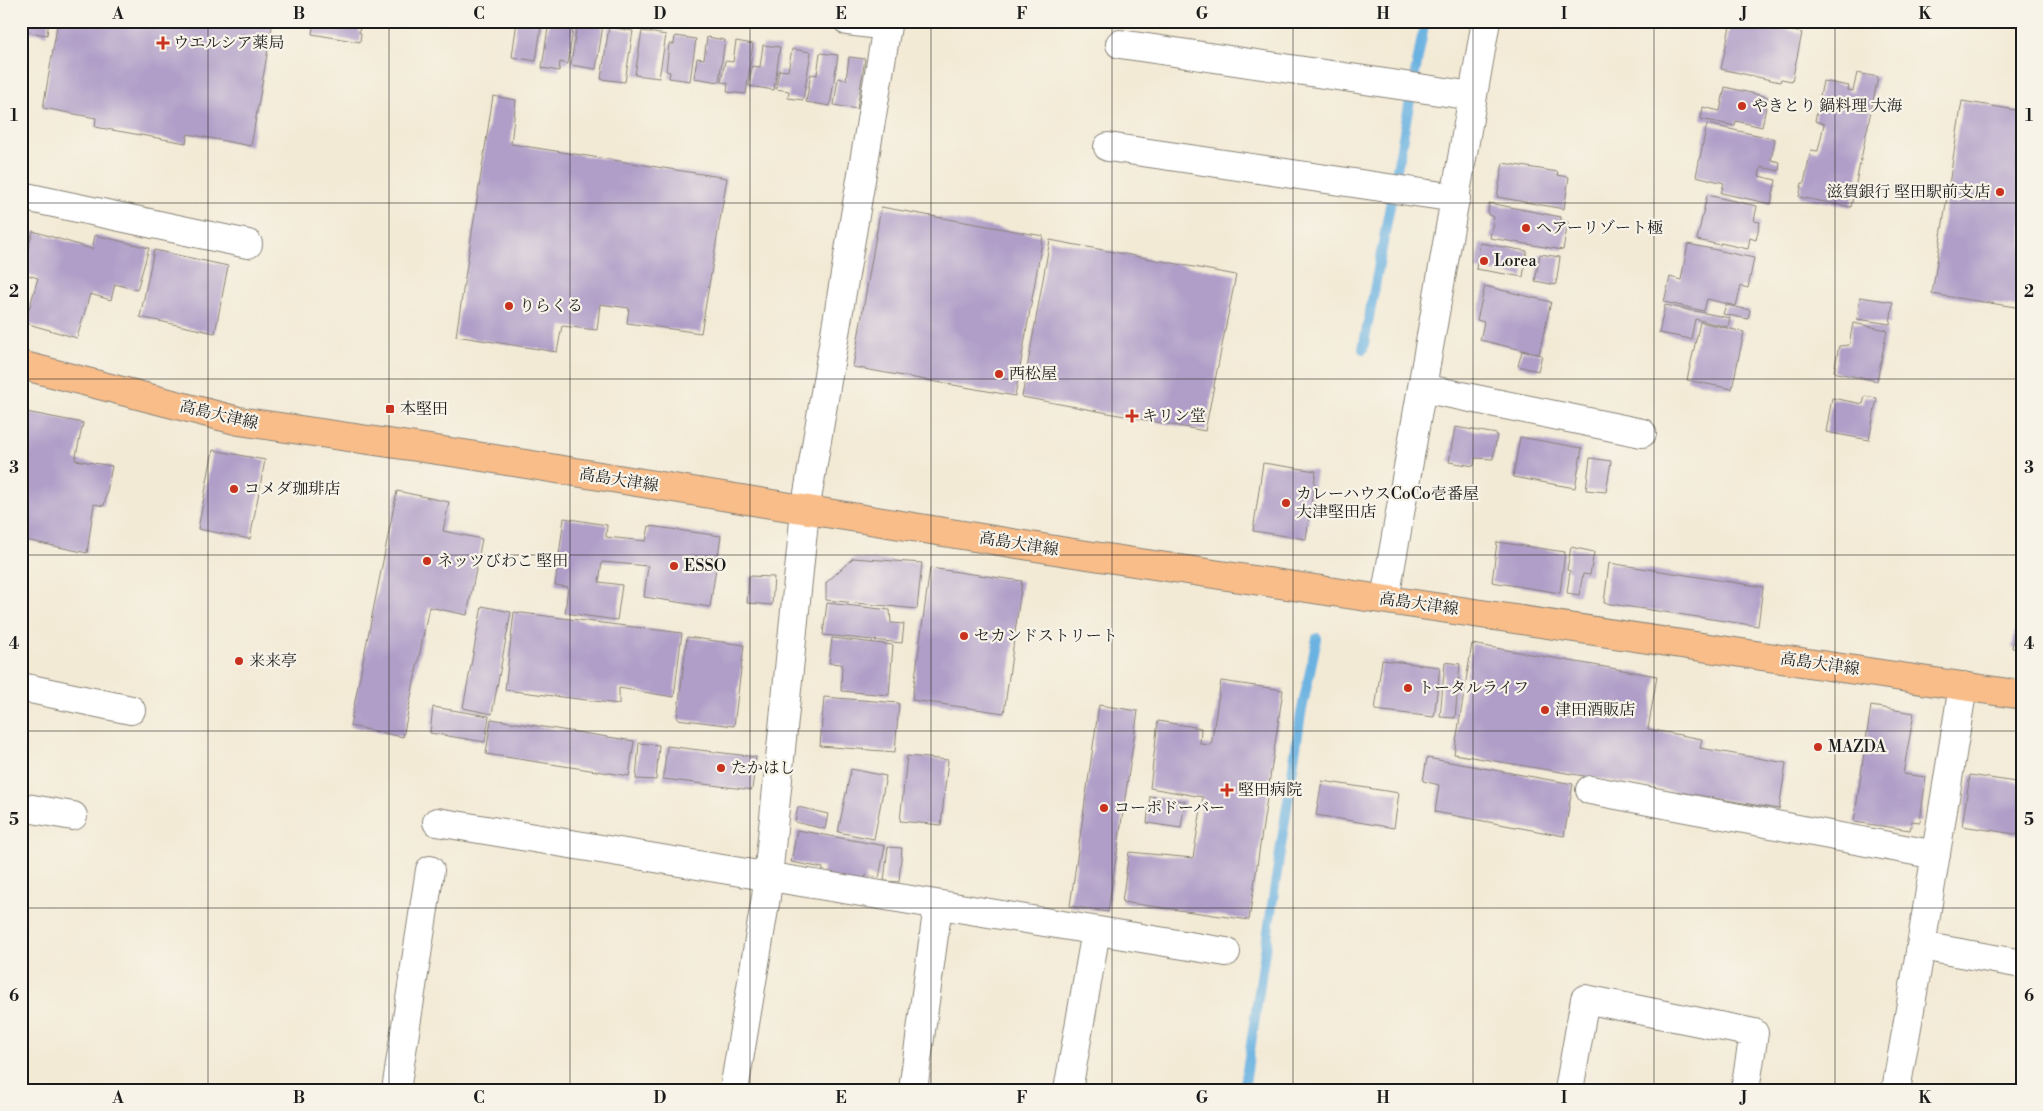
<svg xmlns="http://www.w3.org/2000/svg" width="2043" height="1111" viewBox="0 0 2043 1111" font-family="'Libre Bodoni','Noto Serif JP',serif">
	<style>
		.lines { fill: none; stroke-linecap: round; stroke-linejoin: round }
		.stream { stroke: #6ab2e1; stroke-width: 10 }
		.building { fill: #b09ec8 }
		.minor-casing { stroke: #888378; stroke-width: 30 }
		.major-casing { stroke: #888378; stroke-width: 30 }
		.minor { stroke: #fff; stroke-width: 28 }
		.major { stroke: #f8bd89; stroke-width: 28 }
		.grid { fill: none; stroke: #1c1c1c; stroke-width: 1; stroke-opacity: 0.55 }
		.poi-dot { fill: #c8321e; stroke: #f7f3e8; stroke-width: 2 }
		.labels { text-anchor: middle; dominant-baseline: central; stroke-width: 4.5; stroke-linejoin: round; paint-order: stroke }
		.poi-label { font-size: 16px; fill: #1c1c1c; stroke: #f7f3e8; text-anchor: start }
		.street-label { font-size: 16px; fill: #1c1c1c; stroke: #f7f3e8 }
		.neatline { fill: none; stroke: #1c1c1c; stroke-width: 2 }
		.grid-label { font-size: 16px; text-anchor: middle; font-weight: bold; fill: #1c1c1c }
	</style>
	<rect width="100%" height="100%" fill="#f7f3e8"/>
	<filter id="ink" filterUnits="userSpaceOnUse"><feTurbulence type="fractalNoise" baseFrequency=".02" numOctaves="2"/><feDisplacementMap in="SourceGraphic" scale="10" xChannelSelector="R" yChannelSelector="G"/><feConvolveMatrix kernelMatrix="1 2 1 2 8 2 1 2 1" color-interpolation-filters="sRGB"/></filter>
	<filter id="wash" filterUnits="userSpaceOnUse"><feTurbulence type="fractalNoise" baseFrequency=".0096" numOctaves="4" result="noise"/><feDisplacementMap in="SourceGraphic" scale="20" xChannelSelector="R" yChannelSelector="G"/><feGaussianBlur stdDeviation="1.12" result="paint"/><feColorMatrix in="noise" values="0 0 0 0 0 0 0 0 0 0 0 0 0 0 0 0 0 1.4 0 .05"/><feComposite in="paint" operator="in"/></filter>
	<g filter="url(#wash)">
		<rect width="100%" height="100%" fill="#f3ead5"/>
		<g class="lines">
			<path class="stream" d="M1363,349L1425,21
				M1244,1090L1301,714L1317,638"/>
		</g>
		<g id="blocks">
			<path class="building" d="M21,21H49L47,35L21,31Z
				M58,21H273L251,146L188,134L186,143L95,127L96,118L43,108Z
				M314,21H361L359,32L361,33L360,42L312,34Z
				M517,21H542L536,61L512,57Z
				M549,21L574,22L568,64L560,62L559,71L542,68Z
				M1731,21H1747L1802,33L1792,81L1781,79L1780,82L1721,69Z
				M577,22L603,26L596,69L571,65Z
				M609,27L633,31L625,82L601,79Z
				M642,31L666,35L659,78L635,75Z
				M675,36L696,39L690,81L669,78L670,72L666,71L669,44H674Z
				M707,37L725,40L719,82L694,78L697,58L704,59Z
				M736,41L753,44L746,94L727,92L728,83L721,82L725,61L733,62Z
				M763,45L780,47L774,90L749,86L752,66L760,67Z
				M792,49L811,52L803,100L788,98L789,91L776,89L779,70L788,71Z
				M820,53L838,55L830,106L806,102L811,74L817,75Z
				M849,57L865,59L857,109L834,105L838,78L846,80Z
				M1857,73L1878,77L1851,207L1799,197L1802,183H1804L1811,150L1818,151L1824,124L1815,121L1823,81L1849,86L1848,90L1853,91Z
				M1725,87L1768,97L1762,127L1736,121L1735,126L1701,119L1703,107L1720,111Z
				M493,96L516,100L511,144L727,178L701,333L627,323L629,308L600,304L597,330L562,326L557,352L456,336Z
				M1962,101L2022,111V308L1932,294Z
				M1707,124L1775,139L1771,160L1780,162L1779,171L1761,167L1759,176L1776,180L1771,204L1721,193L1724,183L1696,176Z
				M1503,163L1558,172L1557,175L1569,177L1564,209L1497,197Z
				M1707,195L1757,206L1754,221L1760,222L1756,240L1750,238L1748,249L1720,243V245L1697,240Z
				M1489,203L1561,217V220L1568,222L1563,250L1490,238L1494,217L1488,215Z
				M881,207L1043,236L1015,396L853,367Z
				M21,227L27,229L22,249L21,248Z
				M33,231L92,249L95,235L149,248L137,290L115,284L111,300L90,294L77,338L25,323L38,278L21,273Z
				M1050,240L1236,275L1205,431L1022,397Z
				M1480,243L1527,251L1523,277L1476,269Z
				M1688,244L1754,258L1748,288L1741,286L1736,306L1707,299L1704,311L1664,302L1670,277L1681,280Z
				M154,250L228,266L215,333L140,317Z
				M1540,254L1560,257L1556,285L1535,281Z
				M1485,286L1551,302L1539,354L1480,340L1484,322L1477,320Z
				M1860,297L1893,302L1890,324L1857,319Z
				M1665,305L1730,318L1728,327L1695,319L1691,339L1659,333Z
				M1726,305L1750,310L1748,319L1723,314Z
				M1700,322L1744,332L1732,389L1687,380Z
				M1853,323L1887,330L1877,381L1837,373L1834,371L1839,346L1849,345Z
				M1522,351L1542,355L1538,371L1518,366Z
				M1865,396L1877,398L1869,440L1826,432L1832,398L1863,404Z
				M21,411L83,423L75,460L112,466L104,506L94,504L87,553L21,539Z
				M1455,427L1497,434L1493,459L1475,458L1474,466L1449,462Z
				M1520,437L1582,448L1575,488L1513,477Z
				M213,450L265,460L250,539L198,529Z
				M1590,458L1611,461L1606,492L1586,490Z
				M1263,463L1316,471L1306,539L1253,531Z
				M397,491L449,502L443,531L482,539L467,615L429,607L403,737L350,726Z
				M564,518L607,525L606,537L646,541L649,526L721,536L710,607L644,597L648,566L602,562L599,582L622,585L617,620L565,613L568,587L555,585Z
				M1497,542L1565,552L1560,593L1492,582Z
				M1571,547L1594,552L1590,575L1583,574L1579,595L1567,593L1570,571L1567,570Z
				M853,558L922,563L917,609L826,600V583Z
				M1609,563L1763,587L1758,626L1604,603Z
				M930,568L1022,581L1004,713L912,700Z
				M749,576L774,577L772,605L747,603Z
				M2021,592H2022V649L2012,648Z
				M827,603L890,610L891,623L904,624L902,643L823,635Z
				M482,606L511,612L492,714L463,708Z
				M514,612L682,633L674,697L619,688V704L505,690Z
				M687,637L744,645L734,726L677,719Z
				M832,638L893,645L889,695L841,691L842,664L829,663Z
				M1472,644L1657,676L1648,729L1702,739L1700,748L1786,763L1779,809L1454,754Z
				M1382,660L1440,667L1434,717L1375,710Z
				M1445,662L1460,664L1455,718L1440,717Z
				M1221,681L1283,690L1249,920L1122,902L1129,852L1193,858L1203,797L1150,788L1158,721L1201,728L1200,744L1211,745Z
				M824,697L899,703L895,752L820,746Z
				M1099,705L1138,711L1108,912L1070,906Z
				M1871,706L1914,713L1903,774L1926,777L1920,822L1912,821L1910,830L1854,822Z
				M433,707L489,716L485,742L430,733Z
				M491,719L634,741L629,776L486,754Z
				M639,743L659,745L656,780L636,779Z
				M667,746L756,757L752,790L663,779Z
				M907,756L948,760L941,825L900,821Z
				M1427,758L1573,784L1564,836L1435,812L1439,785L1423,781Z
				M851,769L886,776L874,839L838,832Z
				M1970,775L2022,783V835L1962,826Z
				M1322,781L1399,793L1394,828L1316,815Z
				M1150,796L1185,801L1181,828L1147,823Z
				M798,807L828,814L825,829L795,822Z
				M797,830L885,846L879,878L866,875L864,887L821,878L823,868L791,862Z
				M888,847L902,848L899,882L884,881Z"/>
		</g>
	</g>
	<g filter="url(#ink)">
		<use href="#blocks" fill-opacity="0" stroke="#888378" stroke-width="1"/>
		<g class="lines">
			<g class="minor-casing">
				<path id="minor" d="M1120,44L1473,96
					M1108,147L1456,198
					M21,196L248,244
					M1422,388L1642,433
					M1385,599L1486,21
					M21,687L131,710
					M1590,790L1936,855
					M21,807L73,816
					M437,822L1226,952
					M1921,946L2022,964
					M396,1090L430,870
					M734,1090L766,897L805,511L887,26L848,21
					M913,1090L938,905
					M1068,1090L1096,931
					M1569,1090L1585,999L1754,1033L1745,1090
					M1896,1090L1921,946L1963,686"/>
			</g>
			<g class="major-casing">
				<path id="major" d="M21,365L239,421L464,454L1067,552L2022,695"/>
			</g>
			<use href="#minor" class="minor"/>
			<use href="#major" class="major"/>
		</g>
	</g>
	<path class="grid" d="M208,21V1090M389,21V1090M570,21V1090M750,21V1090M931,21V1090M1112,21V1090M1293,21V1090M1473,21V1090M1654,21V1090M1835,21V1090M21,203H2022M21,379H2022M21,555H2022M21,731H2022M21,908H2022"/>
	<g class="poi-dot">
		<path d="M160.5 35.5h5v5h5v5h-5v5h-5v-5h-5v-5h5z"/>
		<circle cx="1742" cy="106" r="5"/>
		<circle cx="2000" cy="192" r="5"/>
		<circle cx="1526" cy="228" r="5"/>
		<circle cx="1484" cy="261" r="5"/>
		<circle cx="509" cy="306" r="5"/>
		<circle cx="999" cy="374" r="5"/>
		<rect x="385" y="404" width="10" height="10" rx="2.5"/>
		<path d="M1129.5 408.5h5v5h5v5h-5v5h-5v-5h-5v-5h5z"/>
		<circle cx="234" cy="489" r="5"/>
		<circle cx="1286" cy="503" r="5"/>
		<circle cx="427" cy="561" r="5"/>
		<circle cx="674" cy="566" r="5"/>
		<circle cx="964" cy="636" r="5"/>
		<circle cx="239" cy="661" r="5"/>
		<circle cx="1408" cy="688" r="5"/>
		<circle cx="1545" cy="710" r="5"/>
		<circle cx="1818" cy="747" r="5"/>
		<circle cx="721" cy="768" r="5"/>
		<path d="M1224.5 782.5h5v5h5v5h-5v5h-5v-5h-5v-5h5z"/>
		<circle cx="1104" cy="808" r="5"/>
	</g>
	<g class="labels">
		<g class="poi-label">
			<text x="173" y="43">ウエルシア薬局</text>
			<text x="1752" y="106">やきとり 鍋料理 大海</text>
			<text x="1990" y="192" text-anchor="end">滋賀銀行 堅田駅前支店</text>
			<text x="1536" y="228">ヘアーリゾート極</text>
			<text x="1494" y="261">Lorea</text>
			<text x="519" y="306">りらくる</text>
			<text x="1009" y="374">西松屋</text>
			<text x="400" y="409">本堅田</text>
			<text x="1142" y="416">キリン堂</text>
			<text x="244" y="489">コメダ珈琲店</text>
			<text x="1296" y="494">カレーハウスCoCo壱番屋<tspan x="1296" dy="18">大津堅田店</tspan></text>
			<text x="437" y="561">ネッツびわこ 堅田</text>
			<text x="684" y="566">ESSO</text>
			<text x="974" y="636">セカンドストリート</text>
			<text x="249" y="661">来来亭</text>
			<text x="1418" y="688">トータルライフ</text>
			<text x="1555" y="710">津田酒販店</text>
			<text x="1828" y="747">MAZDA</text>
			<text x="731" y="768">たかはし</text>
			<text x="1238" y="790">堅田病院</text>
			<text x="1114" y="808">コーポドーバー</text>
		</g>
		<g class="street-label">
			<text transform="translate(219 415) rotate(13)">高島大津線</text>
			<text transform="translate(619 480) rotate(9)">高島大津線</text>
			<text transform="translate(1019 544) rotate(9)">高島大津線</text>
			<text transform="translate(1419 604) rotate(8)">高島大津線</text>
			<text transform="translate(1820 664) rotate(8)">高島大津線</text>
		</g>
	</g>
	<rect width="2043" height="1111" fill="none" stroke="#f7f3e8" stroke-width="55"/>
	<rect x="28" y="28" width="1988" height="1056" class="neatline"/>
	<g class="grid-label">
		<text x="118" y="19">A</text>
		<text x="299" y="19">B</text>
		<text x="479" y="19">C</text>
		<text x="660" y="19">D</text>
		<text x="841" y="19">E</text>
		<text x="1022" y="19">F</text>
		<text x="1202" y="19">G</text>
		<text x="1383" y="19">H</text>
		<text x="1564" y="19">I</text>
		<text x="1744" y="19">J</text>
		<text x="1925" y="19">K</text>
		<text x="14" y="121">1</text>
		<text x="2029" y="121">1</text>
		<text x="14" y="297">2</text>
		<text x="2029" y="297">2</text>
		<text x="14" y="473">3</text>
		<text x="2029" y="473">3</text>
		<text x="14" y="649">4</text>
		<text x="2029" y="649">4</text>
		<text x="14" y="825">5</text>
		<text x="2029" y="825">5</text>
		<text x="14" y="1001">6</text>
		<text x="2029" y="1001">6</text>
		<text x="118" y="1103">A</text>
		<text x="299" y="1103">B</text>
		<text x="479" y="1103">C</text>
		<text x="660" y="1103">D</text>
		<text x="841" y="1103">E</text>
		<text x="1022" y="1103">F</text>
		<text x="1202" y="1103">G</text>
		<text x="1383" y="1103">H</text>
		<text x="1564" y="1103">I</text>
		<text x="1744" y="1103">J</text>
		<text x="1925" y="1103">K</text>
	</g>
</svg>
